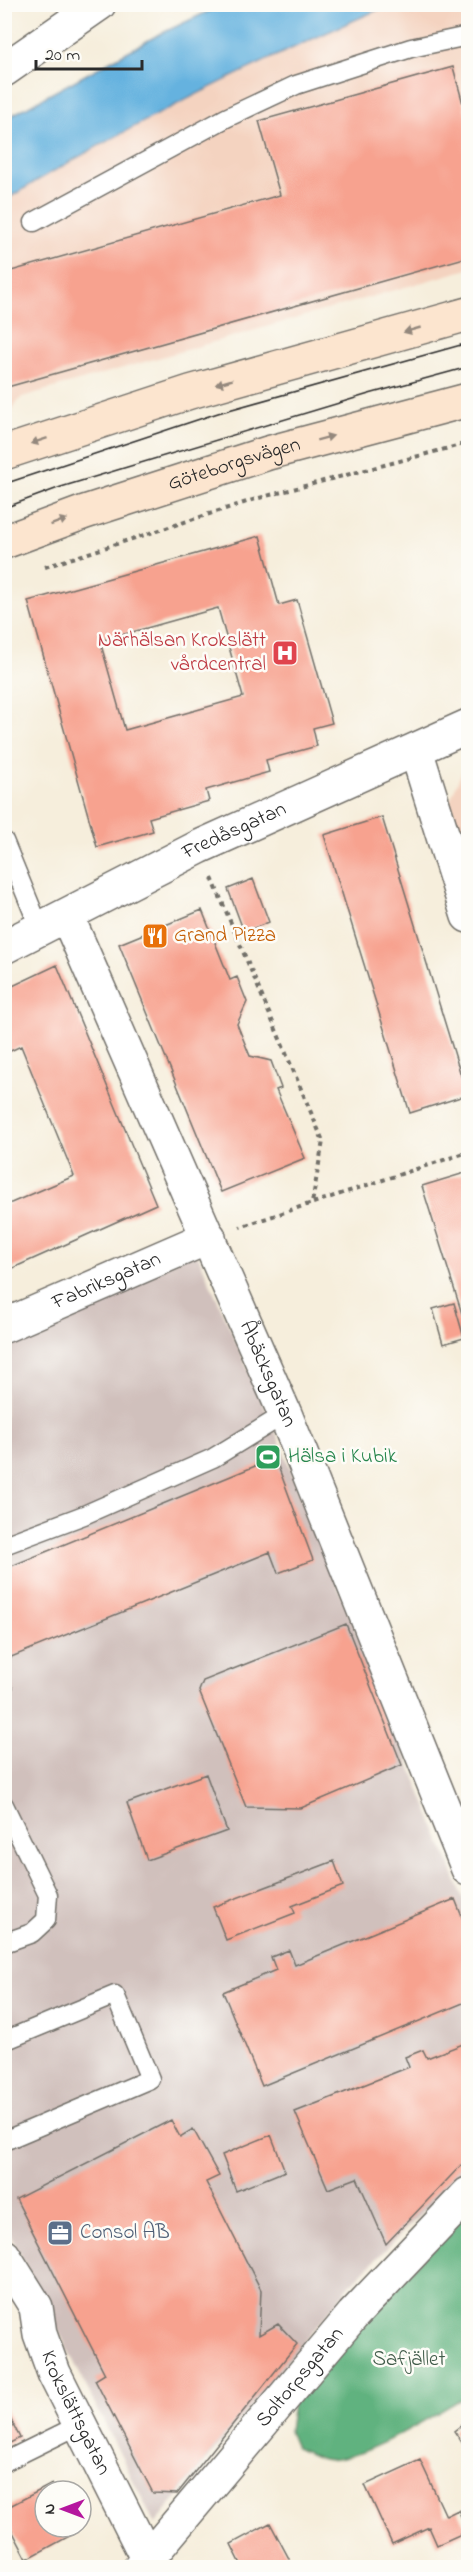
<svg xmlns="http://www.w3.org/2000/svg" width="473" height="2572" viewBox="0 0 473 2572" font-family="'Indie Flower',sans-serif">
	<style>
		.built { fill: #f4d3c0 }
		.industrial { fill: #d0c0bc }
		.forest { fill: #60b27f; stroke: #466e55; stroke-width: 1.5 }
		.water { fill: #65b2df; stroke: #486e85; stroke-width: 1.5 }
		.building { fill: #f7a28f; fill-rule: evenodd }
		.lines { fill: none; stroke-linecap: round; stroke-linejoin: round }
		.service-casing { stroke: #726f69; stroke-width: 21 }
		.minor-casing { stroke: #726f69; stroke-width: 36 }
		.secondary-casing { stroke: #726f69; stroke-width: 36 }
		.path { stroke: #726f69; stroke-width: 4; stroke-dasharray: 4.5 4.5; stroke-linecap: butt }
		.service { stroke: #fff; stroke-width: 18 }
		.minor { stroke: #fff; stroke-width: 33 }
		.secondary { stroke: #fce5cf; stroke-width: 33 }
		.tram { stroke: #2b2b2b; stroke-width: 1.5 }
		.oneway { fill: #94887d }
		.labels { text-anchor: middle; dominant-baseline: central; stroke-width: 5; stroke-linejoin: round; paint-order: stroke }
		.street-label { font-size: 21px; fill: #2b2b2b; stroke: #fdfcf7 }
		.health-label { font-size: 21px; fill: #be3a42; stroke: #fdfcf7; text-anchor: end }
		.food-label { font-size: 21px; fill: #c56008; stroke: #fdfcf7; text-anchor: start }
		.leisure-label { font-size: 21px; fill: #27864d; stroke: #fdfcf7; text-anchor: start }
		.service-label { font-size: 21px; fill: #4e5e75; stroke: #fdfcf7; text-anchor: start }
		.park-label { font-size: 21px; fill: #425d4b; stroke: #fdfcf7 }
	</style>
	<rect width="100%" height="100%" fill="#fdfcf7"/>
	<filter id="ink" filterUnits="userSpaceOnUse"><feTurbulence type="fractalNoise" baseFrequency=".0167" numOctaves="2"/><feDisplacementMap in="SourceGraphic" scale="12" xChannelSelector="R" yChannelSelector="G"/><feConvolveMatrix kernelMatrix="1 2 1 2 8 2 1 2 1" color-interpolation-filters="sRGB"/></filter>
	<filter id="wash" filterUnits="userSpaceOnUse"><feTurbulence type="fractalNoise" baseFrequency=".008" numOctaves="4" result="noise"/><feDisplacementMap in="SourceGraphic" scale="24" xChannelSelector="R" yChannelSelector="G"/><feGaussianBlur stdDeviation="1.35" result="paint"/><feColorMatrix in="noise" values="0 0 0 0 0 0 0 0 0 0 0 0 0 0 0 0 0 1.4 0 .05"/><feComposite in="paint" operator="in"/></filter>
	<g filter="url(#wash)">
		<rect width="100%" height="100%" fill="#f6eedc"/>
		<path class="built" d="M389,5H468V269L22,397L5,417V200L64,164L225,79Z
			M468,768V867L449,803L462,771Z"/>
		<path class="industrial" d="M196,1251L278,1438L468,1910V2167L351,2284L155,2524L5,2224V1335Z"/>
		<path class="forest" d="M468,2208V2397L461,2399C432,2416 354,2466 322,2459C313,2457 304,2451 296,2448L289,2431L293,2402Z"/>
		<path class="water" d="M224,4L389,5C257,62 128,125 5,200V119L158,35Z"/>
		<g id="blocks">
			<path class="building" d="M453,67L468,122V257L4,388V273L280,195L259,121Z
				M260,536L279,605L297,600L332,723L313,728L317,746L266,760L269,772L206,790L209,801L149,818L153,831L97,847L28,601ZM218,608L243,697L125,730L100,641Z
				M382,817L467,1095L410,1113L324,835Z
				M253,879L269,922L244,932L228,889Z
				M202,910L230,980L237,977L247,1002L237,1024L250,1056L271,1061L281,1088L276,1090L305,1158L221,1192L119,944Z
				M57,965L156,1204L4,1272V1206L74,1176L21,1046L4,1054V990Z
				M468,1172V1333L422,1186Z
				M454,1303L464,1338L443,1344L433,1309Z
				M275,1458L313,1560L278,1573L270,1552L4,1660V1569Z
				M346,1624L402,1765L301,1808L246,1807L199,1691L203,1681Z
				M4,1670L13,1688L4,1692Z
				M206,1774L227,1831L147,1860L127,1803Z
				M334,1861L343,1886L292,1906L295,1913L226,1940L213,1907Z
				M455,1899L468,1932V2001L262,2086L223,1992L276,1970L271,1957L289,1950L295,1965Z
				M468,2042V2158L386,2244L357,2178L328,2189L295,2112L409,2067L405,2057L423,2050L427,2058Z
				M171,2120L180,2137L193,2129L219,2176L206,2182L261,2290L259,2335L278,2324L297,2344L177,2494L153,2493L95,2380L105,2374L16,2199Z
				M271,2135L285,2171L236,2191L222,2155Z
				M4,2406L20,2438L4,2446Z
				M468,2420V2451L454,2431Z
				M420,2460L446,2516L458,2510L468,2531L437,2545L429,2527L392,2544L365,2485Z
				M52,2484L56,2491H45V2527H75L77,2532L27,2559L4,2515V2509Z
				M270,2523L294,2568H243L231,2544Z"/>
		</g>
	</g>
	<g filter="url(#ink)">
		<use href="#blocks" fill-opacity="0" stroke="#726f69" stroke-width="1.5"/>
		<g class="lines">
			<g class="service-casing">
				<path id="service" d="M34,222L226,118L296,85L411,48L468,36
					M4,841L40,929
					M4,1545L84,1515L213,1458L285,1414
					M4,1805L48,1895L46,1920L32,1933L4,1943
					M4,2041L115,1995L150,2079L4,2141
					M4,2462L81,2424"/>
			</g>
			<g class="minor-casing">
				<g id="minor">
					<path d="M4,70L99,4"/>
					<path d="M416,750L468,916"/>
					<path id="s1" d="M67,916L285,1414L468,1869"/>
					<path id="s2" d="M4,947L199,847L468,726"/>
					<path id="s3" d="M4,1326L209,1237"/>
					<path id="s4" d="M4,2256L36,2307L40,2334L54,2373L152,2568"/>
					<path id="s5" d="M140,2568L353,2315L468,2194"/>
				</g>
			</g>
			<g class="secondary-casing">
				<g id="secondary">
					<path d="M4,453L190,392L468,314"/>
					<path id="s6" d="M4,542L85,512L268,453L468,400"/>
				</g>
			</g>
			<path class="path" d="M45,567L259,498L468,443
				M212,878L323,1141L312,1203L240,1227
				M313,1203L468,1152"/>
			<use href="#service" class="service"/>
			<use href="#minor" class="minor"/>
			<use href="#secondary" class="secondary"/>
			<path class="tram" d="M4,484L218,413L468,343
				M4,508L61,487L369,394L468,367"/>
		</g>
		<defs><path id="oneway-solid" d="M-6-.8H1V-3.2L6.5 0L1 3.2V.8H-6Z" transform="scale(1.5)"/></defs>
		<g class="oneway">
			<use href="#oneway-solid" transform="translate(412 330) rotate(164)"/>
			<use href="#oneway-solid" transform="translate(224 382) rotate(164)"/>
			<use href="#oneway-solid" transform="translate(325 438) rotate(-15)"/>
			<use href="#oneway-solid" transform="translate(39 441) rotate(162)"/>
			<use href="#oneway-solid" transform="translate(59 522) rotate(-20)"/>
		</g>
	</g>
	<defs>
		<g id="hospital-square" transform="scale(1.35)"><rect x="-9" y="-9" width="18" height="18" rx="4" fill="#e0444e" stroke="#fdfcf7"/><path d="M-5-5h3v3.5h4V-5h3V5h-3V1.5h-4V5h-3Z" fill="#fff"/></g>
		<g id="restaurant-square" transform="scale(1.35)"><rect x="-9" y="-9" width="18" height="18" rx="4" fill="#e8710a" stroke="#fdfcf7"/><path d="M-5-6h1v4h1v-4h1v4h1v-4h1v5L-1.5 .5V6h-2V.5L-5-1ZM5-6V6H3V1.5H1.5Q1.5-4 5-6Z" fill="#fff"/></g>
		<g id="stadium-square" transform="scale(1.35)"><rect x="-9" y="-9" width="18" height="18" rx="4" fill="#2e9e5b" stroke="#fdfcf7"/><path d="M0-5a6.5 5 0 1 0 0 10a6.5 5 0 1 0 0-10ZM-3.5-1.8h7v3.6h-7Z" fill="#fff"/></g>
		<g id="office-square" transform="scale(1.35)"><rect x="-9" y="-9" width="18" height="18" rx="4" fill="#5c6f8a" stroke="#fdfcf7"/><path d="M-6-3h4V-5.5h4V-3h4V5H-6ZM-1-4.5V-3h2v-1.5ZM-6 0V1H6V0Z" fill="#fff"/></g>
	</defs>
	<g fill-rule="evenodd">
		<use href="#hospital-square" x="285" y="653"/>
		<use href="#restaurant-square" x="155" y="936"/>
		<use href="#stadium-square" x="268" y="1457"/>
		<use href="#office-square" x="60" y="2233"/>
	</g>
	<g class="labels">
		<g class="street-label">
			<text stroke="none"><textPath href="#s6" startOffset="243">Göteborgsvägen</textPath></text>
			<text stroke="none"><textPath href="#s2" startOffset="258">Fredåsgatan</textPath></text>
			<text stroke="none"><textPath href="#s3" startOffset="112">Fabriksgatan</textPath></text>
			<text stroke="none"><textPath href="#s1" startOffset="500">Åbäcksgatan</textPath></text>
			<text stroke="none"><textPath href="#s5" startOffset="249">Soltorpsgatan</textPath></text>
			<text stroke="none"><textPath href="#s4" startOffset="174">Krokslättsgatan</textPath></text>
		</g>
		<g class="health-label">
			<text x="266" y="641">Närhälsan Krokslätt<tspan x="266" dy="24">vårdcentral</tspan></text>
		</g>
		<g class="food-label">
			<text x="174" y="936">Grand Pizza</text>
		</g>
		<g class="leisure-label">
			<text x="288" y="1457">Hälsa i Kubik</text>
		</g>
		<g class="service-label">
			<text x="80" y="2233">Consol AB</text>
		</g>
		<g class="park-label">
			<text x="409" y="2360">Safjället</text>
		</g>
	</g>
	<rect width="473" height="2572" fill="none" stroke="#fdfcf7" stroke-width="24"/>
	<g transform="translate(63 2509) rotate(270)"><circle r="28" fill="#fdfcf7" stroke="#a9a8a5" stroke-width="1.5"/>
	<path d="M0-4.5L10 22L0 15L-10 22Z" fill="#b5179e"/>
	<text y="-9" font-size="16" font-weight="bold" text-anchor="middle" fill="#2b2b2b">N</text>
	</g>
	<path d="M36 60v9h106v-9" fill="none" stroke="#2b2b2b" stroke-width="3"/>
	<text x="45" y="60" font-size="18" fill="#2b2b2b" stroke="#fdfcf7" stroke-width="4.5" paint-order="stroke">20 m</text>
</svg>
